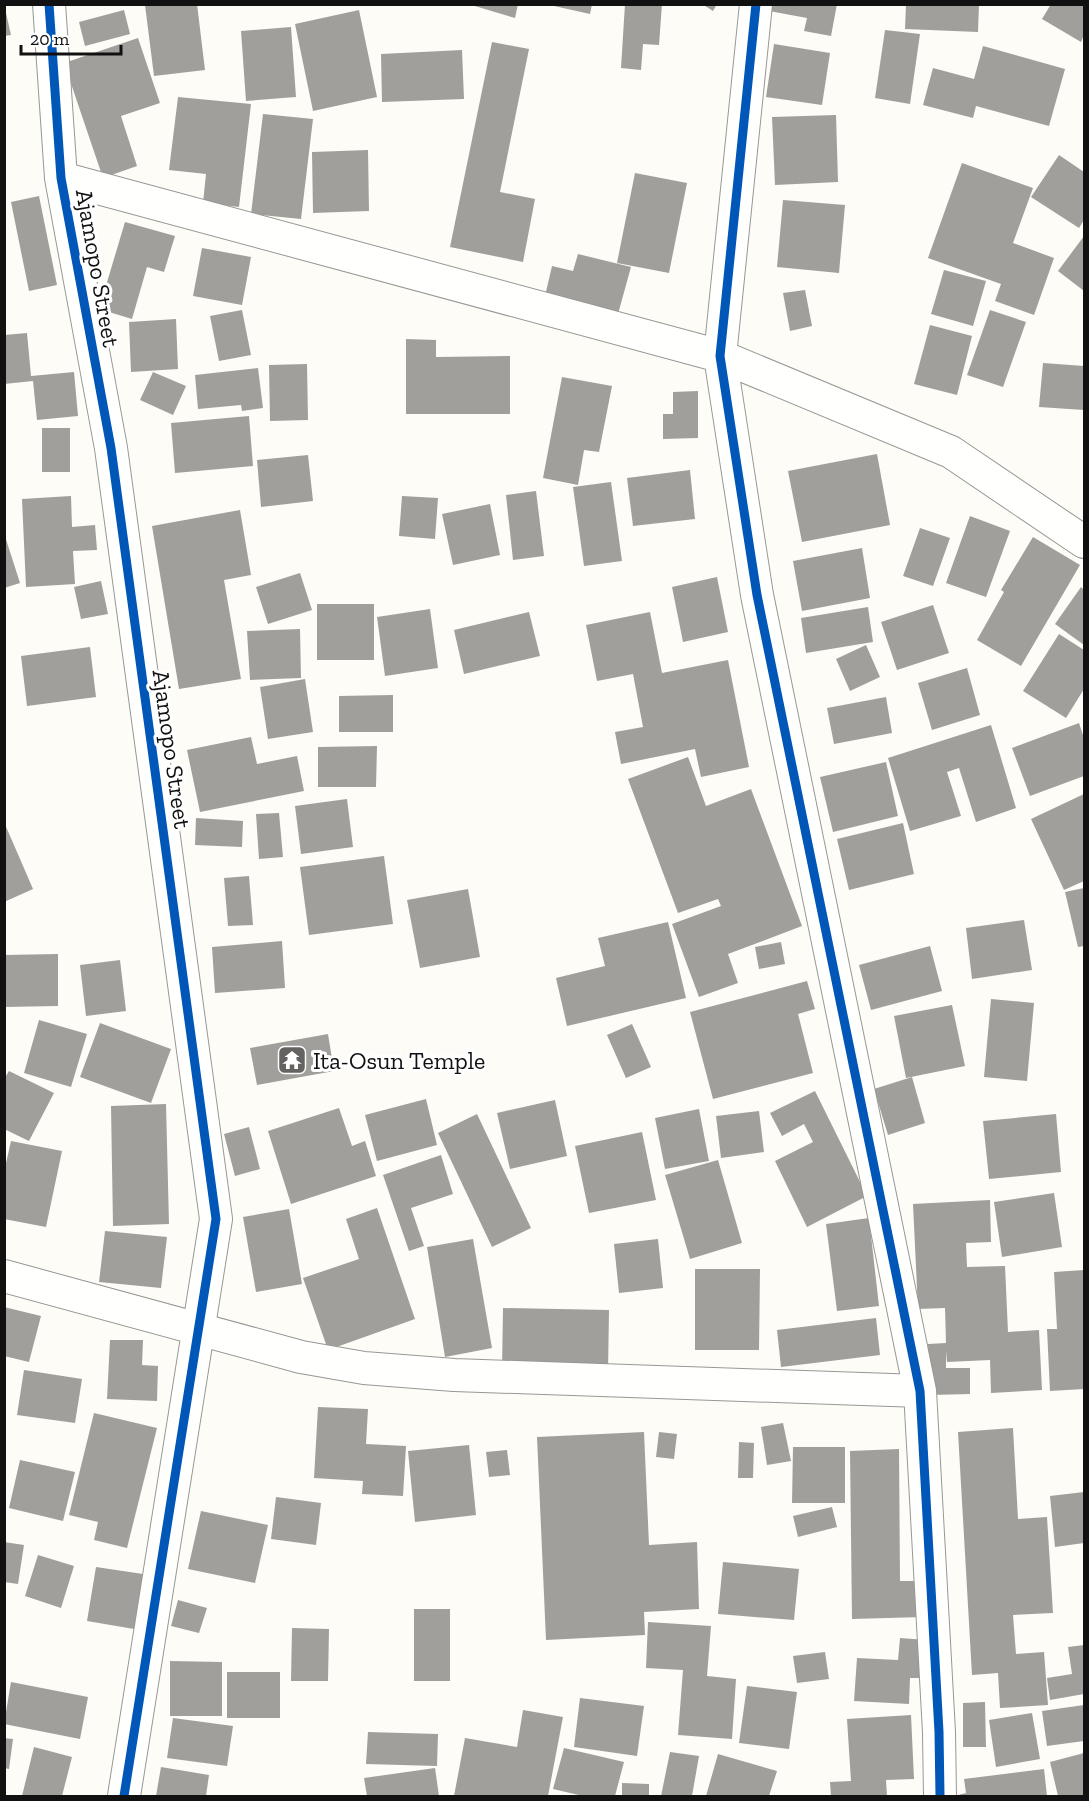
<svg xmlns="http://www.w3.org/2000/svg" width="1089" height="1801" viewBox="0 0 1089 1801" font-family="'Zilla Slab',serif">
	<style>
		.building { fill: #a19f9c }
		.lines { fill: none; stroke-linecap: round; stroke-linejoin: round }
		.minor-casing { stroke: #979795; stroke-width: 34 }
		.minor { stroke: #fffffe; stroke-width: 32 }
		.cycleway-casing { stroke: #fff; stroke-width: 13 }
		.cycleway { stroke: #0057b8; stroke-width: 9 }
		.labels { text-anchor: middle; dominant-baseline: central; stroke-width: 6; stroke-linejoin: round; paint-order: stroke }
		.street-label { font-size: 24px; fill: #111; stroke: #fff }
		.poi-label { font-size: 24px; fill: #111; stroke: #fff; text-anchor: start }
	</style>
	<rect width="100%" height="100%" fill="#fdfcf7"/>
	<path class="building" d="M4,4L11,35L4,36Z
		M197,4L205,70L154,76L145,5Z
		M468,4H518L515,18Z
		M545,4H592L590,14Z
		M625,4H662L659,45L643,44L641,70L621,68Z
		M702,4H717L713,11Z
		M770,4H837L831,36L804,31L807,18L769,11Z
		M906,4H979L978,32L905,29Z
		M1051,4H1084V35L1081,42L1042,19Z
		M124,10L130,34L85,46L79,22Z
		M359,10L377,97L313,111L295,24Z
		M291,27L296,97L246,101L241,31Z
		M885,30L920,34L910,104L875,98Z
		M138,38L160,103L121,116L137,166L103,178L64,63Z
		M492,42L529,49L500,192L535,199L523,262L450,247Z
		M774,44L830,53L822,105L766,97Z
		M983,46L1065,69L1049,126L976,106L973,118L923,105L933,68L974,79Z
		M462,50L464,99L382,102L381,54Z
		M178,97L251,104L239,207L203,203L206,174L169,170Z
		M263,114L313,119L301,219L251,214Z
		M836,115L838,182L775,185L772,117Z
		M368,150L369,211L313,213L312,152Z
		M1059,155L1084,172V220L1079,228L1031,197Z
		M962,163L1033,188L1013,243L1054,258L1034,315L995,301L1001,284L928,258Z
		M635,173L687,183L669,273L617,263Z
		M39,196L57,285L29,291L11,202Z
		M783,200L845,205L839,273L777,267Z
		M125,222L175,236L164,272L147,267L132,319L99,309Z
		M1084,236V291L1058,271Z
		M202,248L251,257L242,305L193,296Z
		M578,254L631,267L618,314L545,296L552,266L573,271Z
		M944,270L986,281L973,326L931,314Z
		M805,290L812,326L790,331L783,293Z
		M242,310L251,355L219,361L210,316Z
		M990,310L1026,322L1003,387L967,375Z
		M176,319L178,369L131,372L129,322Z
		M930,325L972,336L957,395L914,384Z
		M27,333L31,376L74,372L78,416L37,420L33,381L4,384V335Z
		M406,339L436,340V357L510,356V414H406Z
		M1043,363L1084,366V410L1039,407Z
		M307,364L308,420L270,421L269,365Z
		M258,368L263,408L242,411L241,405L198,409L195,375Z
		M153,372L186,386L173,415L140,400Z
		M562,377L612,386L599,452L584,450L578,485L543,478Z
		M698,391V438L663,439V414H673V392Z
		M249,416L253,466L175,473L171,423Z
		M42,428H70V472H42Z
		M877,454L890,525L802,542L788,471Z
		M308,455L313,501L261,507L257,460Z
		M690,470L695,519L633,526L627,478Z
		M611,482L622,561L584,566L573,487Z
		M536,491L544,556L513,560L506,495Z
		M71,496L72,527L95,525L97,550L73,551L75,584L26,587L22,499Z
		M402,496L438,498L435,539L399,536Z
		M490,504L500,555L453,565L442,514Z
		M240,510L251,575L224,580L241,679L179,689L152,526Z
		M970,516L1010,531L986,597L946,583Z
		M920,528L950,538L933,586L903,576Z
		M4,533L20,583L4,588Z
		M1033,537L1080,565L1021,666L977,640L1004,592L1001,590Z
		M862,548L870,598L802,611L793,561Z
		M300,573L312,610L268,624L256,587Z
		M717,577L728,632L683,642L672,587Z
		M101,581L108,614L81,619L74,587Z
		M1081,587L1084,590V645L1055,624Z
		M317,604H374V660H317Z
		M933,605L949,653L897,670L881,622Z
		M868,607L873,642L806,653L801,618Z
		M430,609L438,668L385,676L377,617Z
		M529,612L540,656L464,674L454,630Z
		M650,612L662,673L728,660L749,767L701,777L695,749L621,764L615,732L643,727L633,674L597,681L586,625Z
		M300,629L301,678L250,680L247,631Z
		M1059,634L1084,650V689L1066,718L1023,691Z
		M866,645L880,677L850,691L836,659Z
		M90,647L96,697L27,706L21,656Z
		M967,668L980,715L932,730L918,683Z
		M305,679L313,732L268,739L260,687Z
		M393,695V732H339V696Z
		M886,697L892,733L834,744L827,708Z
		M1079,723L1084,738V776L1030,796L1012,748Z
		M991,725L1016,808L976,822L959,768L947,772L961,816L910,831L888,758Z
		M251,737L257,764L297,756L304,791L200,812L187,750Z
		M377,746L376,787H318V747Z
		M688,757L706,806L751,789L802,926L728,954L738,983L699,997L672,924L721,906L718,899L678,913L628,779Z
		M886,762L898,816L833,832L820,777Z
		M1084,794V881L1064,890L1031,819Z
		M347,799L353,847L301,854L295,806Z
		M279,813L283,857L259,859L256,814Z
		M196,818L243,821L242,847L195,845Z
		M4,822L33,889L4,902Z
		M903,823L914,874L849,890L837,839Z
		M384,856L393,924L309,935L300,867Z
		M249,876L253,925L228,926L224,878Z
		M1084,888V946L1078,947L1065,892Z
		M468,889L480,957L420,968L407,900Z
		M1024,920L1032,970L972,979L966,928Z
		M668,922L686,998L567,1026L556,978L605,966L598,938Z
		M282,941L285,988L215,993L212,947Z
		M781,942L785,964L759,969L755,947Z
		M930,946L942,991L871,1010L859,965Z
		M58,954V1006L4,1007V955Z
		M120,960L126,1011L86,1016L80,965Z
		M807,981L815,1009L798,1014L813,1073L713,1099L690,1012Z
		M991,999L1034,1003L1027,1081L984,1077Z
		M952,1005L965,1066L906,1078L894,1016Z
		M39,1020L87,1034L71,1087L24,1073Z
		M100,1023L171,1049L151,1103L80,1077Z
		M632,1024L651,1067L626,1078L607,1035Z
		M328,1034L334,1071L257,1085L250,1048Z
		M9,1071L54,1093L29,1141L4,1129V1079Z
		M912,1077L925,1123L888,1135L874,1089Z
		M815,1091L867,1196L807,1227L775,1161L813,1142L804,1124L782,1136L770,1113Z
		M426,1099L437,1145L377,1161L365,1115Z
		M555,1100L567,1156L510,1169L497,1113Z
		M166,1104L169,1224L113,1226L111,1106Z
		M339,1108L352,1146L365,1141L376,1176L291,1204L268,1131Z
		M699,1109L709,1161L665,1169L655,1118Z
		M759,1111L764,1152L721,1158L716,1116Z
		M477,1114L531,1228L492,1247L438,1133Z
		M1056,1114L1061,1172L989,1179L983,1121Z
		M249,1127L260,1169L235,1176L224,1134Z
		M642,1132L656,1200L589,1213L575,1146Z
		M11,1141L62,1151L46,1227L4,1219V1172Z
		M441,1155L453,1194L411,1208L424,1246L409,1251L383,1175Z
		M718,1160L742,1243L690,1259L665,1175Z
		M1054,1193L1062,1247L1002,1257L994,1202Z
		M990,1200L991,1242L966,1243L967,1267L1005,1266L1008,1332L1039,1330L1042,1390L991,1393L990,1360L947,1362L946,1351V1368H970V1394L930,1395L928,1344L946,1343L945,1308L918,1309L913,1204Z
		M377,1208L415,1319L328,1350L303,1278L359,1259L346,1219Z
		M289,1209L302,1284L256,1292L243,1217Z
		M869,1218L879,1306L837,1311L826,1224Z
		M105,1231L167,1237L161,1288L99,1282Z
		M473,1239L492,1348L445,1357L427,1247Z
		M658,1239L663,1288L619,1293L614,1244Z
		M695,1269H760L759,1350H695Z
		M1084,1270V1389L1050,1391L1047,1329H1057L1054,1272Z
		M4,1307L41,1316L29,1362L4,1356Z
		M503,1308L609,1310L608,1372L502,1370Z
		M876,1318L880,1355L781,1367L777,1330Z
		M110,1340H143L142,1365L158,1366L157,1401L107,1399Z
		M24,1370L82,1379L75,1423L17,1415Z
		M318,1407L368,1409L366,1444L406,1446L403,1496L362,1494L363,1481L314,1478Z
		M94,1413L157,1428L127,1548L94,1540L98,1522L69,1515Z
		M783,1423L791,1461L767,1465L761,1427Z
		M1013,1428L1018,1519L1047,1517L1053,1613L1013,1615L1016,1654L1044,1652L1048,1705L1000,1708L998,1673L972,1675L958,1432Z
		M644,1432L649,1545L697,1542L699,1609L644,1612L645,1635L546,1640L537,1437Z
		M659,1432L677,1434L674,1459L656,1457Z
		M739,1442L754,1443L753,1478H738Z
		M469,1445L476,1515L415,1522L408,1451Z
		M793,1447H845V1503H792Z
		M899,1449L900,1581H922L923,1617L852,1619L850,1451Z
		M507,1450L510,1475L489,1477L486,1452Z
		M20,1460L75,1472L63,1521L9,1508Z
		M1084,1492V1543L1055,1547L1050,1496Z
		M276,1497L321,1503L316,1545L271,1539Z
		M832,1507L837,1527L798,1537L793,1516Z
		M201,1511L268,1525L255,1583L188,1569Z
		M4,1542L24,1545L18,1584L4,1582Z
		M38,1555L74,1566L61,1608L25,1596Z
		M723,1562L799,1569L794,1620L718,1614Z
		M96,1567L143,1574L134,1629L87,1621Z
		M178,1600L207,1608L199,1633L171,1626Z
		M414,1609H450V1681H414Z
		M648,1622L711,1626L707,1676L736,1679L732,1739L678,1735L683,1670L646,1668Z
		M292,1628L329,1629L328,1681H291Z
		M900,1638L927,1640L925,1678H910L909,1704L854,1701L857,1658L898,1660Z
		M1084,1645V1694L1050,1700L1047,1678L1072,1674L1068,1647Z
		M825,1652L829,1679L797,1683L793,1656Z
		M170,1661L222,1662V1716H170Z
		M227,1672H280V1718H227Z
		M11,1682L88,1697L80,1739L4,1724Z
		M747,1686L797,1692L789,1749L739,1743Z
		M580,1698L644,1706L637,1756L574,1747Z
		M985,1702L986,1747H963V1703Z
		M1084,1705V1741L1047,1746L1042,1711Z
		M523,1710L563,1717L548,1796H454L465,1738L517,1747Z
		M1032,1713L1040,1759L996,1767L989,1720Z
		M911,1715L914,1779L886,1780L887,1796H831L830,1782L851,1781L847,1719Z
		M173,1718L233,1726L227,1766L167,1758Z
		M368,1732L438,1734L437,1766L366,1764Z
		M4,1738L13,1739L9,1769L4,1768Z
		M34,1747L72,1757L62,1796H22Z
		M564,1748L624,1762L615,1796H583L553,1789Z
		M670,1752L699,1756L692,1796H661Z
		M1084,1753V1796H1058L1050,1762Z
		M718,1754L777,1771L769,1796H706Z
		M161,1767L209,1775L206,1796H156Z
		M435,1768L439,1796H367L364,1778Z
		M1044,1769L1047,1796H954L966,1793L964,1779Z
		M622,1783L649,1784V1796H622Z"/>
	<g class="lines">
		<g class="minor-casing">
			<path id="minor" d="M49,4L61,178L111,448L216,1219L124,1796
				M756,4L720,356L757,595L920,1391L939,1732L940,1796
				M61,178L720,356L951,452L1084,542
				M4,1276L301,1357L364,1368L454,1375L920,1391"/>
		</g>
		<use href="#minor" class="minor"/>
		<g class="cycleway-casing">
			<path id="cycleway" d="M49,4L61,178L111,448L216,1219L124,1796
				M756,4L720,356L757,595L920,1391L939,1732L940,1796"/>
		</g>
		<use href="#cycleway" class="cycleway"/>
	</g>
	<defs>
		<g id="temple-square" transform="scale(1.5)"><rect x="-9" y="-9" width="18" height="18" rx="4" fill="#646362" stroke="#fff"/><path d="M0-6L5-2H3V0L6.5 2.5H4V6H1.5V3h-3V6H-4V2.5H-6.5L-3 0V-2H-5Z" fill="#fff"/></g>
	</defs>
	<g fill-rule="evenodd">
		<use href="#temple-square" x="292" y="1060"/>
	</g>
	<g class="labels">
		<g class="street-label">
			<text transform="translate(98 268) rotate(80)">Ajamopo Street</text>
			<text transform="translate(172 749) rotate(82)">Ajamopo Street</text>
		</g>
		<g class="poi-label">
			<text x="313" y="1060">Ita-Osun Temple</text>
		</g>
	</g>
	<rect width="1089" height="1801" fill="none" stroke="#111111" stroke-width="12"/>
	<path d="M21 45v9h100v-9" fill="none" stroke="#111111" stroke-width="3"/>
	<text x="30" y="45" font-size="18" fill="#111111" stroke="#ffffff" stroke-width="4.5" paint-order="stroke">20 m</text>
</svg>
